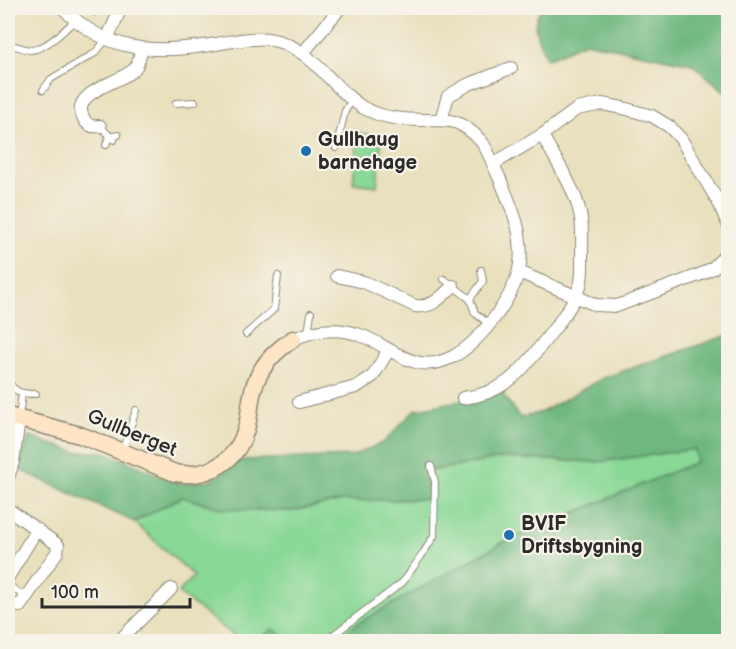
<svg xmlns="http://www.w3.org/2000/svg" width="736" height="649" viewBox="0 0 736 649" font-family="'Balsamiq Sans',sans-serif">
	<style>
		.green { fill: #89d896; stroke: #5a8260; stroke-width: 1.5 }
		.forest { fill: #6eb87f; stroke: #4c7255; stroke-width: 1.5 }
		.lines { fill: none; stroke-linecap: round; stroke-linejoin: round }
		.lane-casing { stroke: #8a8674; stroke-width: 8 }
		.street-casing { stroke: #8a8674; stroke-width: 14 }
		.secondary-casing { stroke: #8a8674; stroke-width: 19 }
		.lane { stroke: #fff; stroke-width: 6 }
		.street { stroke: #fff; stroke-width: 12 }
		.secondary { stroke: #fde5c5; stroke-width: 16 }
		.poi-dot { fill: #1f6fb2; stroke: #f7f3e8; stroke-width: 2 }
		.labels { text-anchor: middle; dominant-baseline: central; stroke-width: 4.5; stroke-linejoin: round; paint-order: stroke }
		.poi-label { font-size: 20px; font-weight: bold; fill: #2b2b2b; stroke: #f7f3e8; text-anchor: start }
		.street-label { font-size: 20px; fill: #2b2b2b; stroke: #f7f3e8 }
	</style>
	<rect width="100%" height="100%" fill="#f7f3e8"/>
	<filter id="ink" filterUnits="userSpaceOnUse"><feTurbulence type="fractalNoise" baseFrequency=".0167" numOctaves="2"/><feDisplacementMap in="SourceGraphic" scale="12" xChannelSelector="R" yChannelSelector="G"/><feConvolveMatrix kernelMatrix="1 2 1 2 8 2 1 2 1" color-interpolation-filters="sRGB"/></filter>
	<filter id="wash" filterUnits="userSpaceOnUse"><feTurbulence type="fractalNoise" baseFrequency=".008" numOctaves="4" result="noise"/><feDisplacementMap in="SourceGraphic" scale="24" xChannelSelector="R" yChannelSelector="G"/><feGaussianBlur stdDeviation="1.35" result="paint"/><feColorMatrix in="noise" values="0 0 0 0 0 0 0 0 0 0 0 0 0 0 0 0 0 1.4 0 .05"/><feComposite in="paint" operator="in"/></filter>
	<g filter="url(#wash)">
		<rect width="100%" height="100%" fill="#e9e0bd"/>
		<path class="green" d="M358,133L382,136L377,186L353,183Z
			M696,449V462L502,543L358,623L337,641H289L273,629L256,641H241L178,593L194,576L134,522L182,497L224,509L292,511L342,501L430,499L426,472L503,458L597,462Z"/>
		<path class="forest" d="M542,8H728V94L692,64L585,42L547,59C539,39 528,27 542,8Z
			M728,335V641H337L358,623L502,543L696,462L695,449L597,462L503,458L426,471L430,499L342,501L292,511L224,509L182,497L134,522L18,469L29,437L77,452H105L180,484L211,480L241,460L353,456L384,442L415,410L501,392L520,418L542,412L603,378Z
			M273,629L289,641H256Z"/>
	</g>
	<g filter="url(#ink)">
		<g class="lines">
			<g class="lane-casing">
				<path id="lane" d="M94,12L101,8
					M8,46C17,44 23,50 31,50C46,49 65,30 75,20
					M43,90L51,79L95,53L107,39
					M176,103L195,102
					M100,126L114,140
					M106,145L109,137L118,135
					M336,148L345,111L352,100
					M444,279L470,299L475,313L489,324
					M470,299L483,281L481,270
					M308,333L311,313
					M246,334L274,309L278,276
					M8,381C15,393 23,394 36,394
					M19,417L22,394
					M122,452L136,410
					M8,585L27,598
					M324,642L403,582L422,555L434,536L435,482L431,466"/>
			</g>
			<g class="street-casing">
				<path id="street" d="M63,8C105,52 153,54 210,45C229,42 249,37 268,39C311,45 329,86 362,107C383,119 404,120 428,120C437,120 447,120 455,122C465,126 474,133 481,141C489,151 493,165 499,177C511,206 524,232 520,264C516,295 480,343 452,357C414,377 392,346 360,335C338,327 314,330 293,339
					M107,39L121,8
					M303,53L340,8
					M441,120L448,96L467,85L511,68
					M100,126C93,127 87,126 84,119C67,91 125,82 135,68C139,63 140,55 141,50
					M493,164L542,135L577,109L602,104L623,108L652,116L670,127L681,139L719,203L728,224
					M519,272L596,305L617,306L699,275L713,268L728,252
					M337,276L364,282L415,306C433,308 441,297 453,286
					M463,398C500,394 518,376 540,347C554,329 572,308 580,286C583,276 582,265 582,254C582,240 583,226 580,213C574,186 555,159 542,135
					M299,402L356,387L373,376L388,351
					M8,478L13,462L19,420
					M8,509L58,545L57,552L20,606L8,604
					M8,577L37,529
					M118,642L171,589"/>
			</g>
			<g class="secondary-casing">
				<path id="secondary" d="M8,416L80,435L175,473C208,479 237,461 246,429C251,413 249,395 257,379C265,361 277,350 293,339"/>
			</g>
			<use href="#lane" class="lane"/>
			<use href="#street" class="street"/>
			<use href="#secondary" class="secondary"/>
		</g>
	</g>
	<g class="poi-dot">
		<circle cx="306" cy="151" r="6"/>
		<circle cx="509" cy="535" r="6"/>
	</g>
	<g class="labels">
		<g class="poi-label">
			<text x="318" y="140">Gullhaug<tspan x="318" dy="23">barnehage</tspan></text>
			<text x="521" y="524">BVIF<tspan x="521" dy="23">Driftsbygning</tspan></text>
		</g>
		<g class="street-label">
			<text transform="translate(132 433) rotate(22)">Gullberget</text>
		</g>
	</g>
	<rect width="736" height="649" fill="none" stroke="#f7f3e8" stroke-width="30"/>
	<path d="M42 598v9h148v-9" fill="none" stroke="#2b2b2b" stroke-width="3"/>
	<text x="51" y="598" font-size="18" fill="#2b2b2b" stroke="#f7f3e8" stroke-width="4.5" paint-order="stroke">100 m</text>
</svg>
